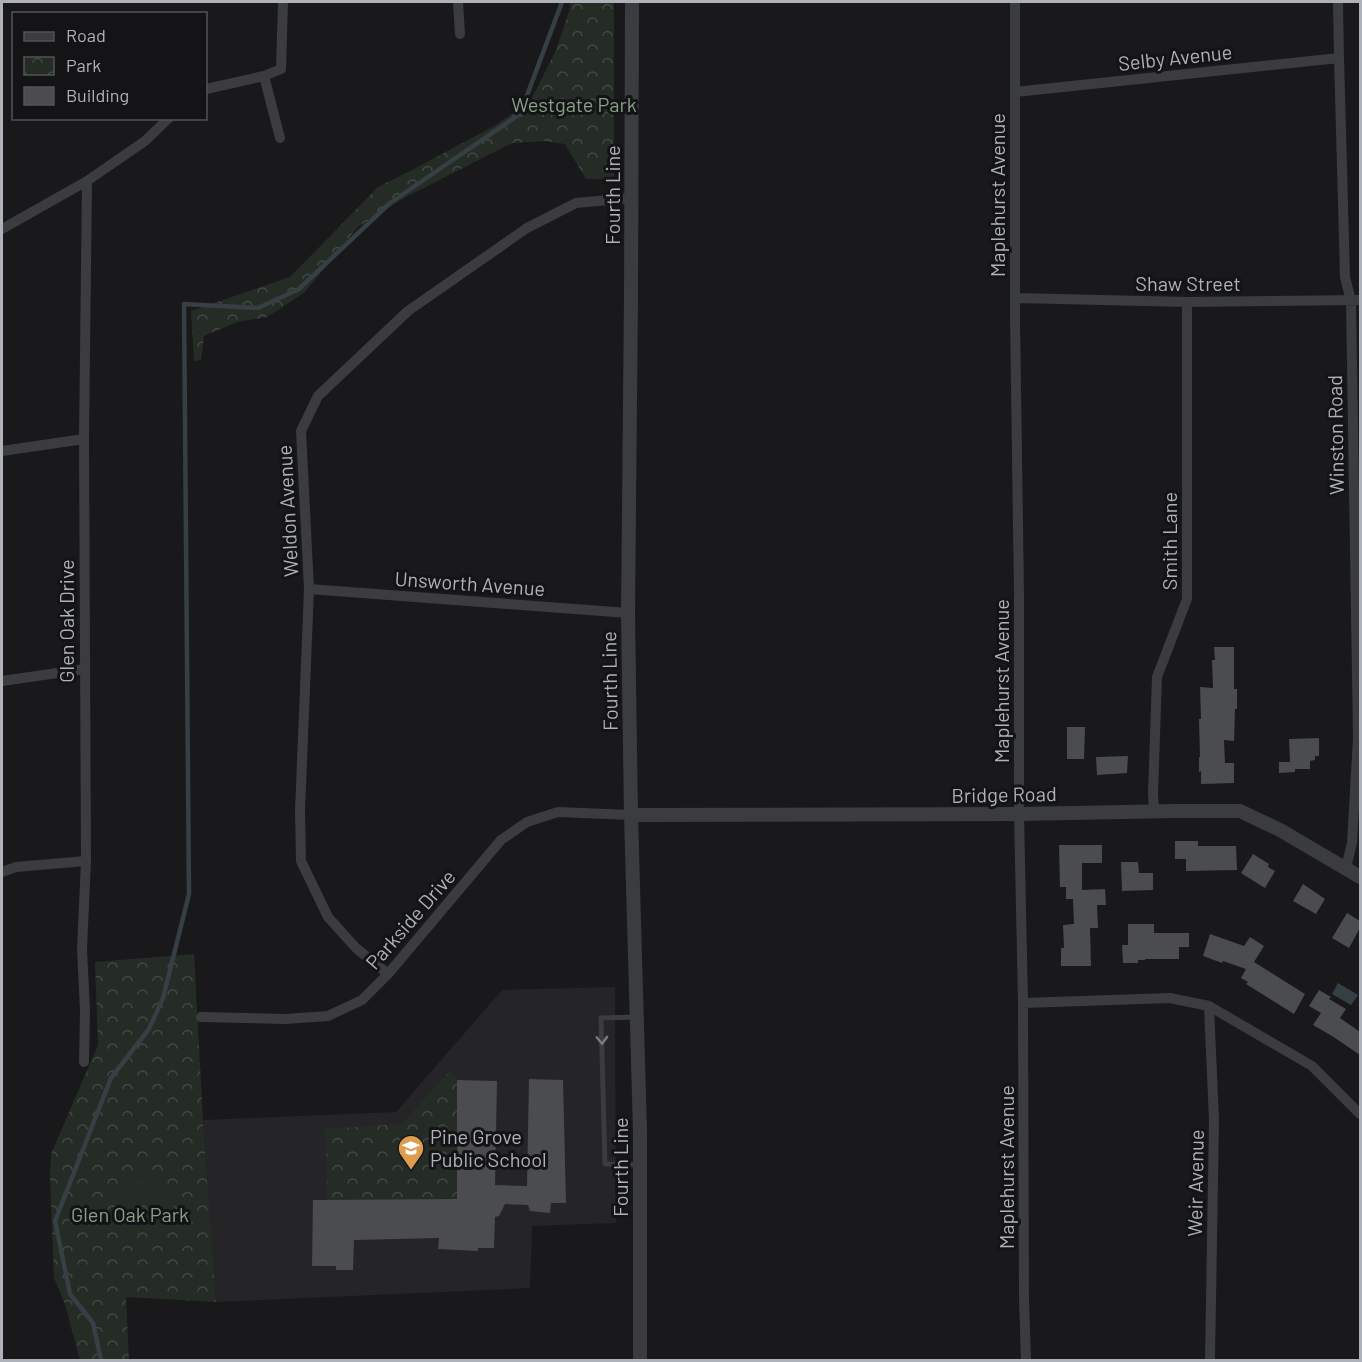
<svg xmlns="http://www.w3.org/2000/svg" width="1362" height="1362" viewBox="0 0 1362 1362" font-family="Barlow,sans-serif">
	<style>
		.built { fill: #252528 }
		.park { fill: url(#park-crowns) }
		.pitch { fill: #252c26 }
		.water { fill: #353f44 }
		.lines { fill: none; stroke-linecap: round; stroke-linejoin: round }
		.stream { stroke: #353f44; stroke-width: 4.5 }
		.building { fill: #4b4c50 }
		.service { stroke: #3a3c3f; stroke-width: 5 }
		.minor { stroke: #3a3c3f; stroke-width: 10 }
		.tertiary { stroke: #3a3c3f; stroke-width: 14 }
		.oneway { stroke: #797d82 }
		.labels { text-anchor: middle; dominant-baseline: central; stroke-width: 6; stroke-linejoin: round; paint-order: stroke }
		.street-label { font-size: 20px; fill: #adb2b9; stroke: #141416 }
		.park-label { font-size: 20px; fill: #88a186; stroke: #141416 }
		.poi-label { font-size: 20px; fill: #adb2b9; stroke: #141416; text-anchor: start }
	</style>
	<defs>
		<pattern id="park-crowns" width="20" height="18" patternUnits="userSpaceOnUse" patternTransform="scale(1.5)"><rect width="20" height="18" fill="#252c26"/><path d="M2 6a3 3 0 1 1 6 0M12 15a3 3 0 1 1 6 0" fill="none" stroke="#424843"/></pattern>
	</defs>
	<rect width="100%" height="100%" fill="#19191b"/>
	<path class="built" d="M615,987L616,1223L532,1226L530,1288L216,1302L203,1120L396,1112L502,990Z"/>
	<path class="park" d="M570,2H614V179H586L565,144L544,141L512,143L404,198L358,227L304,293L267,317L237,322L204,336L201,360L194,361L191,311L290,277L378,187L414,169L494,126L530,102L556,50L570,9Z
		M194,954L203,1120L216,1302L126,1297L129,1360H80L65,1304L54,1278L50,1176L51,1154L98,1045L95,962Z
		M450,1071L457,1080V1199L327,1200L326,1129L402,1124Z"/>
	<path class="pitch" d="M156,1170L177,1214L156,1224L136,1179Z
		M129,1182L150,1227L129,1236L109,1192Z"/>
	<path class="water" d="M1338,983L1358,995L1351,1005L1332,994Z"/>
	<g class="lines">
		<path class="stream" d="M101,1360L93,1323L70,1294L55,1221L111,1078L149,1029L163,998L189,894L184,304L258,308L299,289L390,203L520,114L562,2"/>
	</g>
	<path class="building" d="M1214,647H1234V689H1237V709H1235L1234,741L1224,740L1225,763H1234V783L1201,784V771L1199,772V757H1200L1199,719H1201L1200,687L1213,688L1212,660H1215Z
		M1067,727H1085L1084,759H1067Z
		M1319,738V756H1315V760L1310,761V769H1295V772L1279,773V762H1290L1289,739Z
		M1128,756L1127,773L1097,775L1096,757Z
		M1175,841H1198V846H1236L1237,870L1186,871V859H1175Z
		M1059,845H1102V863H1082V890L1105,889L1106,905H1097L1098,928H1090L1091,966H1061V948H1064L1063,925L1074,924L1073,899H1066V887H1060Z
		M1253,854L1269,864L1268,867L1275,871L1265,888L1241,873Z
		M1121,862H1138L1139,873H1153V890L1122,891Z
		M1303,884L1325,899L1316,914L1293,901Z
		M1347,913L1360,921V928L1349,948L1332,938Z
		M1128,924H1154V933H1189V947H1179V959H1145V960H1138V963H1123L1122,945H1128Z
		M1210,934L1244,946L1250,937L1264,946L1254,962L1305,994L1294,1014L1246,984L1248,982L1241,978L1246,969L1223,961L1222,963L1203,956Z
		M1319,990L1331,997L1329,999L1346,1009L1340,1018L1360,1032V1055L1332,1036L1313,1025L1321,1013L1309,1006Z
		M529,1079L563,1080L566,1203H551L550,1213L530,1211L528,1205L505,1204L499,1216L495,1217L494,1248H478V1251L438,1249L439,1238L354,1240L353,1270H336V1266H312L313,1200L457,1199V1080L497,1081L495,1185L527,1186Z"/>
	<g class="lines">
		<path class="service" d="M635,1017L601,1018L605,1164L638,1165"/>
		<path class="minor" d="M458,2L460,34
			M1015,2V317L1019,594V814L1023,1003L1024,1300L1026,1360
			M1338,2L1339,58L1345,277L1351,301L1358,738L1352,843L1346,868
			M264,76L280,138
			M206,89L264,76L281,69L283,2
			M1015,92L1339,58
			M2,229L87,181L145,141L169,118
			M1015,298L1187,302L1360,300
			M2,451L84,439
			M309,589L628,613
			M2,681L85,669
			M1154,811L1153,794L1157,677L1187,599V302
			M2,872L16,867L86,861
			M388,974L356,948L328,917L301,861L300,811L309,589L301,431L318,396L408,311L527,228L576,203L631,198
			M1023,1003L1170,998L1209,1006L1312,1066L1360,1114
			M1209,1006L1214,1120L1210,1360
			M201,1017L285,1019L328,1016L362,1000L388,974L501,840L527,822L558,812L631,815
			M84,1062L85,1010L82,949L86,861L84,439L87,181"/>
		<path class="tertiary" d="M632,2L631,297L628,613L631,815L640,1132V1360
			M631,815L1019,814L1176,811H1240L1280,830L1360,877"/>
	</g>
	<defs><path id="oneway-chevron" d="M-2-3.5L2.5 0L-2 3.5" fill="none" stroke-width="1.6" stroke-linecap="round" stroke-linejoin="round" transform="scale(1.5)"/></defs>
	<use class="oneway" href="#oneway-chevron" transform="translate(602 1040) rotate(88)"/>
	<defs>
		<g id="school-pin" transform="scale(1.35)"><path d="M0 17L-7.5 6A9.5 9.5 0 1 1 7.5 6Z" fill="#de9c4e" stroke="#141416"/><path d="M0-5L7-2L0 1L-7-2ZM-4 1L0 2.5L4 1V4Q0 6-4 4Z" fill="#fff"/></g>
	</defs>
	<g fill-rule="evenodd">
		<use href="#school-pin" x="411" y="1148"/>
	</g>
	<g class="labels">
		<g class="street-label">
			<text transform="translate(1175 57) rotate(-6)">Selby Avenue</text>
			<text transform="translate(612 195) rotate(-90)">Fourth Line</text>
			<text transform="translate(997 195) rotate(-90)">Maplehurst Avenue</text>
			<text x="1188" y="283">Shaw Street</text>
			<text transform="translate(1335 435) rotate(-91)">Winston Road</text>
			<text transform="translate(287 511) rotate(-93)">Weldon Avenue</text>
			<text transform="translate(1169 541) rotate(-90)">Smith Lane</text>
			<text transform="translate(470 583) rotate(4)">Unsworth Avenue</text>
			<text transform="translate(66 621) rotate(-90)">Glen Oak Drive</text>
			<text transform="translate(609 681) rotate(-91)">Fourth Line</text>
			<text transform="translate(1001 681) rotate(-90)">Maplehurst Avenue</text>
			<text transform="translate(1004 794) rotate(-1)">Bridge Road</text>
			<text transform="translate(410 919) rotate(-49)">Parkside Drive</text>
			<text transform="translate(620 1167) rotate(-90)">Fourth Line</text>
			<text transform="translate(1006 1167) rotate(-90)">Maplehurst Avenue</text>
			<text transform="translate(1195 1183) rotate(-89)">Weir Avenue</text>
		</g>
		<g class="park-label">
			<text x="574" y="104">Westgate Park</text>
			<text x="130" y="1214">Glen Oak Park</text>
		</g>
		<g class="poi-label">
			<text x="430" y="1136">Pine Grove<tspan x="430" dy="23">Public School</tspan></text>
		</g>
	</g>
	<rect width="1362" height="1362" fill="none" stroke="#adb2b9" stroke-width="6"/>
	<rect x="12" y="12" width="195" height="108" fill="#141416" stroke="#515357" stroke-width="1.5"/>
	<rect x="24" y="32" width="30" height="9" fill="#3a3c3f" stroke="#515357" stroke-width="1.5"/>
	<text x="66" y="42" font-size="18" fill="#adb2b9">Road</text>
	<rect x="24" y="57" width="30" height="18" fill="url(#park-crowns)" stroke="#515357" stroke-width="1.5"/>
	<text x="66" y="72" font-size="18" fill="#adb2b9">Park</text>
	<rect x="24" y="87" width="30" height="18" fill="#4b4c50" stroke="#515357" stroke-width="1.5"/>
	<text x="66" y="102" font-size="18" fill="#adb2b9">Building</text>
</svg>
